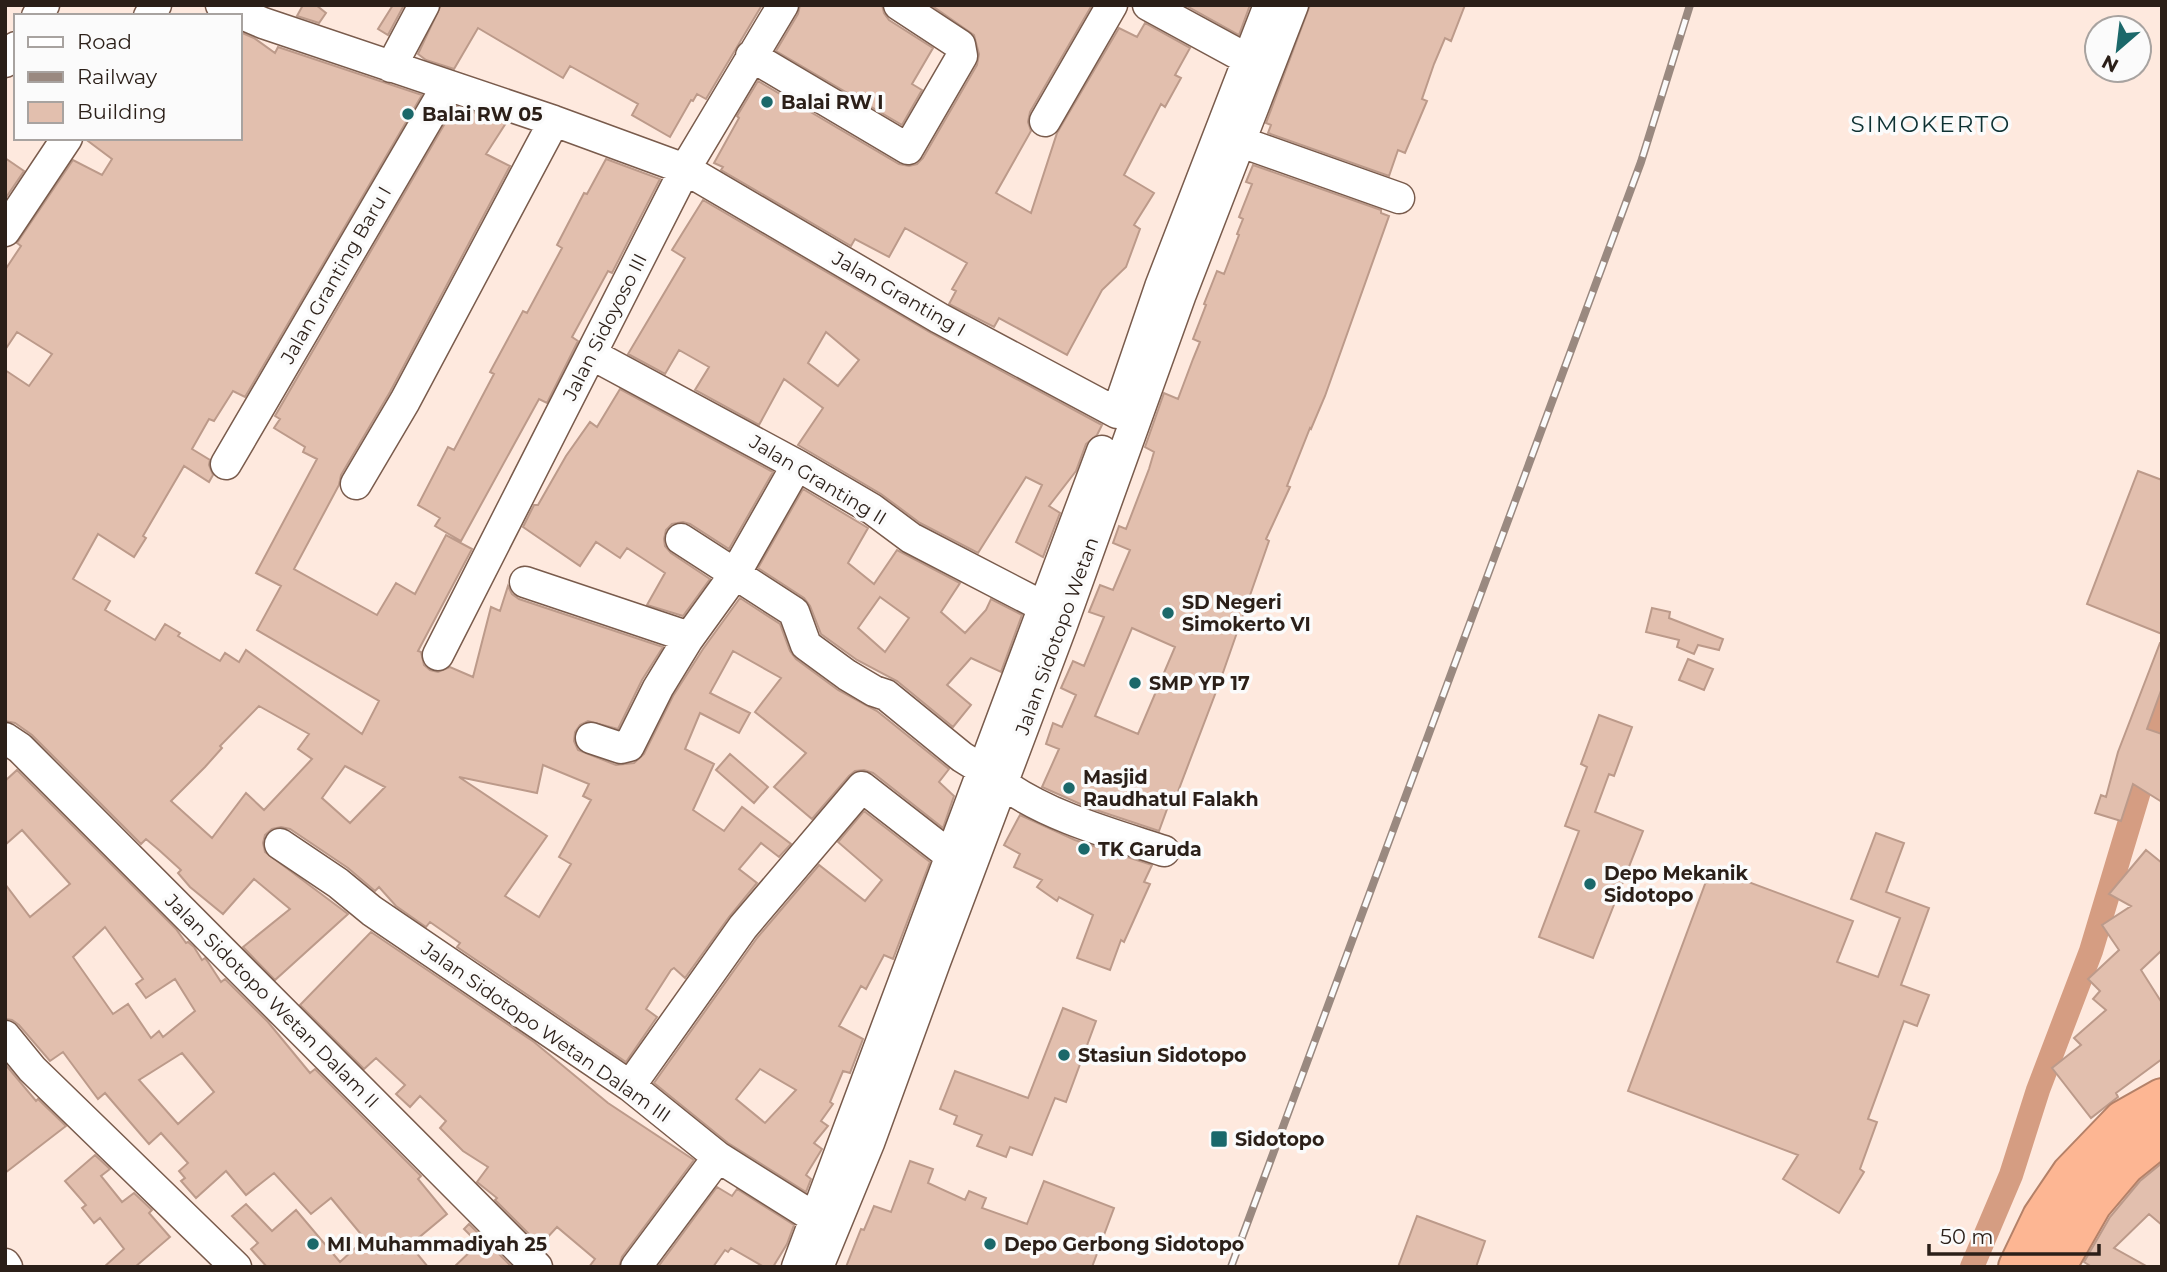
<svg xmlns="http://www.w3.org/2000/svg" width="2167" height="1272" viewBox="0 0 2167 1272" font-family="Montserrat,sans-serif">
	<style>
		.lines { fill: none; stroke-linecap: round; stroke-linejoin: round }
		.canal { stroke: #d59d82; stroke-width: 24 }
		.building { fill: #e2bfae; stroke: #bc9a8a; stroke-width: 2; fill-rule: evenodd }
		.minor-casing { stroke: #795b4c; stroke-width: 33 }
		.highway-casing { stroke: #b48168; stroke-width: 42 }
		.minor { stroke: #fff; stroke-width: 30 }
		.highway { stroke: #fdb693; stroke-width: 38 }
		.rail-casing { stroke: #9a8980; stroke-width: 8 }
		.rail { stroke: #fbfbfb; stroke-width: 5; stroke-dasharray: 16; stroke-linecap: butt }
		.poi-dot { fill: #1b686a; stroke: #fbfbfb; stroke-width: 2.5 }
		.labels { text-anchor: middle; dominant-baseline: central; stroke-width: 7; stroke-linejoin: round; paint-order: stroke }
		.poi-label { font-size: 19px; font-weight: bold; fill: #2b1f18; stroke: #fbfbfb; text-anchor: start }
		.street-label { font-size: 19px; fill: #2b1f18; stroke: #fbfbfb }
		.quarter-label { font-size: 23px; letter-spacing: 2px; fill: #0e3132; stroke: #fbfbfb }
	</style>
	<rect width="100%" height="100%" fill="#fee9de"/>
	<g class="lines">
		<path class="canal" d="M1972,1267L2011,1175L2038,1090L2091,951L2140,788L2158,738L2159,714L2162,705"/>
	</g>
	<path class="building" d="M303,5H316L326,13L319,23L297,16Z
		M393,5H404L388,35L378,29Z
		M441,5H762L706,99L697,94L693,101L691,100L670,137L632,115L638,104L570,66L563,78L478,28L454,69L426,60L418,54Z
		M800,5H882L884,13L889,20L933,48L912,84L922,90L902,125L776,51L798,14Z
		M931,5H1092L1030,112L1028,122L1031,131L996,193L1031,213L1057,133L1119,28L1137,37L1145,23L1190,48L1175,75L1181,78L1165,107L1161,104L1124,175L1154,193L1134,225L1140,229L1126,267L1102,290L1067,355L999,318L994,327L949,304L956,291L952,289L967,263L905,228L889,257L855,239L851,246L721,170L723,167L714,163L739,118L737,116L758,81L899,164L909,166L917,164L923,158L977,65L979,54L974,35Z
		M1185,5H1250L1239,35Z
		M1310,5H1465L1451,41L1445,38L1434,64L1422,99L1427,101L1405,153L1398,150L1389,176L1268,133L1271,125L1266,123Z
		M240,32L254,38L275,53L278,47L422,95L245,397L233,391L214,421L209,419L192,449L210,460L209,465L213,475L209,482L184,466L143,536L146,538L134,557L98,534L73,579L110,601L105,610L155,640L165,624L180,633L178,636L220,661L225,653L239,662L246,650L362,734L379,701L257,630L281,586L256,573L317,459L303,452L305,447L274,428L280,419L275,416L455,106L506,123L486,154L510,166L390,392L341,475L339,485L294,569L377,615L396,583L415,594L446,535L472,549L418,651L421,652L424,665L430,670L438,672L450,667L473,677L491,607L500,611L508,586L512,594L519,599L663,647L642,680L618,729L588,721L580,725L575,732L574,741L578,750L616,765L634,763L644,754L673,696L703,649L740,598L780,624L790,651L796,659L838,690L877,711L949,769L939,782L954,796L943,828L873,773L864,770L855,771L849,776L812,819L774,787L806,753L755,712L781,678L733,651L710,693L750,713L739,733L700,713L685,749L714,764L693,810L724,831L742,807L791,844L779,857L761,843L739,869L757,883L729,917L685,978L674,968L671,970L646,1009L657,1017L626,1062L457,947L460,943L430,922L426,927L396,906L379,887L375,891L348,868L290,829L281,827L272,829L265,835L263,843L265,852L348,914L275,980L243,947L290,909L254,879L223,914L190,887L178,873L181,870L159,850L146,839L141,844L32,735L15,723L5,721V370L29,386L52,354L17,332L5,350V270L21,246L17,243L73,160L102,175L112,159L84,138H240ZM259,706L309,734L298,749L312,759L264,810L246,793L212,838L171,801L205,767L222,748L220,746ZM543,765L589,784L583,796L591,800L559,857L571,864L539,917L505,896L547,836L459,777L537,793ZM345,766L385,787L350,823L322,798Z
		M5,158L24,171L5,199Z
		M606,159L660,179L612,273L608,271L572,337L578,341L547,403L539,399L461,541L435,526L440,518L418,505L448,447L454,450L494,374L490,372L523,311L527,313L562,248L557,245L584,193L587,194Z
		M1253,165L1381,210V213L1389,216L1325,396L1311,429L1310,428L1287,486L1290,487L1266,539L1269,541L1219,684L1174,802L1170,801L1159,831L1087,807L1042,787L1059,749L1046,744L1053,723L1062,727L1076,695L1061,688L1073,661L1084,666L1104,617L1089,612L1100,585L1113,590L1130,550L1113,543L1119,526L1126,529L1149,469L1154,452L1145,447L1164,393L1178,399L1193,359L1200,342L1193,339L1206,305L1204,304L1217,271L1224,274L1239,235L1237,234L1243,219L1239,217L1252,184L1246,182ZM1132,628L1175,647L1138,734L1095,716Z
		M703,200L931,333L1102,425L1097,435L1086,444L1076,471L1049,506L1060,513L1043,557L1016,542L1042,485L1026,477L978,553L920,523L881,494L798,445L823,408L784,379L759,425L695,390L709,367L679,350L665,374L628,354L685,258L672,250ZM826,332L859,360L838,386L808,363Z
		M620,389L773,472L729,549L690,524L683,522L672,524L666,530L664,539L665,546L671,553L710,579L683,616L647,605L665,573L627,548L620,558L596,542L580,566L523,527L534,505H538L566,456L590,422L597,427Z
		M2138,471L2162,480V634L2087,604Z
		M803,489L868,528L848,563L874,584L897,550L960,583L941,612L965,633L986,610L991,599L1022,615L1001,672L971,658L947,685L971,705L953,727L897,681L857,660L821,634L810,606L804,598L758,568ZM880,597L909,618L885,652L858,628Z
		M1652,608L1670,612L1669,618L1723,639L1719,650L1698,645L1694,654L1677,647L1679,640L1646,632Z
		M2160,643H2162V688L2147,729L2162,734V802L2133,784L2121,821L2095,813L2101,795L2106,797L2118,752Z
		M1688,659L1713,669L1704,690L1679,680Z
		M1599,715L1632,727L1614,776L1609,774L1595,812L1643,831L1593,958L1539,937L1579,831L1565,826L1587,767L1581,764Z
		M730,754L768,787L754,803L716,770Z
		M17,770L176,929L186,943L188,942L194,947L202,960L205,958L208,962L221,982L225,979L268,1022L310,1073L315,1069L421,1176L418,1179L447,1214L410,1245L428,1267H267L251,1249L258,1243L232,1216L246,1204L272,1231L296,1210L340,1262L365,1239L331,1198L311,1214L274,1173L246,1195L226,1171L196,1198L181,1181L185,1178L179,1171L188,1163L161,1133L149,1144L105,1093L98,1099L63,1052L50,1061L19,1025L12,1020L5,1019V884L30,917L70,884L22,830L5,845V781ZM105,927L143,979L136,984L146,998L175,979L195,1011L163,1037L159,1031L151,1038L128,1004L113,1014L73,957ZM182,1053L214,1092L178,1124L139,1080Z
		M864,811L930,862L893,959L884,955L866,989L861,986L839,1026L863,1039L850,1073L843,1071L830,1102L833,1104L821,1121L828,1126L814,1143L822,1149L806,1175L811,1179L806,1192L728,1143L654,1083L757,938L819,865L865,901L882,880L838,842ZM760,1069L796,1090L765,1123L736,1099Z
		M1020,815L1075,840L1152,865L1144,882L1150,884L1124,942L1121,940L1110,970L1077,958L1093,915L1059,897L1057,901L1037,887L1042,880L1014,867L1020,854L1004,845Z
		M1876,833L1904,843L1886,892L1929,908L1901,985L1929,995L1917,1026L1904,1021L1868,1119L1877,1122L1860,1169L1864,1172L1839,1213L1783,1179L1798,1155L1628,1091L1711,868L1853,921L1837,962L1878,977L1900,918L1851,899Z
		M2146,850L2162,863V950L2141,970L2162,1003V1059L2116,1093L2118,1097L2091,1118L2052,1068L2081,1045L2074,1038L2106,1010L2093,999L2100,991L2088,979L2119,950L2102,925L2131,906L2109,894Z
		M371,932L534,1042L608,1103L694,1160L622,1257L619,1267H589L595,1259L557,1227L546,1239L541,1236L536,1241L495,1200L497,1198L477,1182L488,1167L463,1151L440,1128L446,1121L420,1096L410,1107L396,1094L405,1085L376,1058L364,1069L300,1005Z
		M1063,1008L1096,1021L1066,1102L1055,1098L1032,1155L1010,1147L1006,1157L977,1146L982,1135L954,1124L957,1116L940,1109L955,1071L1028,1098Z
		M5,1064L36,1101L38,1099L66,1126L5,1173Z
		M95,1155L110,1169L101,1176L122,1202L134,1193L152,1210L149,1213L170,1237L135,1267H104L124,1249L100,1218L94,1223L82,1208L86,1205L65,1181Z
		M910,1161L933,1169L928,1183L965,1200L969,1191L986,1198L982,1208L1027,1224L1044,1181L1114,1208L1092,1267H846L861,1229L864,1230L874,1206L891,1212Z
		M2162,1163V1225L2149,1214L2114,1248L2148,1267H2092L2084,1262L2110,1217L2140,1181Z
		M717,1187L732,1196L737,1189L794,1225L787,1244L773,1267H764L731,1248L728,1252L725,1250L713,1267H658Z
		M1417,1216L1485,1241L1476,1267H1398Z
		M469,1224L512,1267H454L473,1249L470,1246L476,1241L464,1229Z"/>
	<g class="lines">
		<g class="minor-casing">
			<path id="minor" d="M221,5L263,23L554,121L685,169L939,318L1117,413
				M1148,5L1249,60
				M37,16L44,5
				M149,16L156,5
				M751,56L908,149L962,56L960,45L899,5
				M5,62L16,47
				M391,67L424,5
				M1045,121L1112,5
				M1241,142L1399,198
				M5,231L67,138
				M591,354L797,465L872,509L911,538L1044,607
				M1121,401L1160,287L1269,5
				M226,464L447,86
				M356,484L405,401L554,121
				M681,539L794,612L806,645L847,675L874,691L886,695L962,757L983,770
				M525,582L680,634L688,639L658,688L629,746L621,748L591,738
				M688,639L735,574L797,465
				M438,655L685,169L783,5
				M5,738L20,748L537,1267
				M1003,784C1050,817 1109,833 1164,851
				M280,844L338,883L372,911L630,1086L718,1157L815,1218
				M5,1036L32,1069L236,1267
				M630,1086L743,927L862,787L952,857
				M5,1264L7,1267
				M636,1267L718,1157
				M797,1267L1102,451
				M818,1267L869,1143L935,962L1062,625L1181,294L1293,5"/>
		</g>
		<g class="highway-casing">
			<path id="highway" d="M2018,1267L2042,1217L2071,1174L2123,1120L2162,1098
				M2056,1267L2092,1204L2125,1165L2162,1135"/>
		</g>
		<use href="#minor" class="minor"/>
		<use href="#highway" class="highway"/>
		<g class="rail-casing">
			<path id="rail" d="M1231,1267L1641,162L1690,5"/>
		</g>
		<use href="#rail" class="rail"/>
	</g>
	<g class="poi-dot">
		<circle cx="767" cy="102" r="7"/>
		<circle cx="408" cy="114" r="7"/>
		<circle cx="1168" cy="613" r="7"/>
		<circle cx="1135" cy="683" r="7"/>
		<circle cx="1069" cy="788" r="7"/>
		<circle cx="1084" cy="849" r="7"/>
		<circle cx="1590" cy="884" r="7"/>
		<circle cx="1064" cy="1055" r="7"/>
		<rect x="1210" y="1130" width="18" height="18" rx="3.5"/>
		<circle cx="313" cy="1244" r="7"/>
		<circle cx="990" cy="1244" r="7"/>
	</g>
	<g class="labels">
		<g class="poi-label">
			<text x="781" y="102">Balai RW I</text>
			<text x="422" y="114">Balai RW 05</text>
			<text x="1182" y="602">SD Negeri<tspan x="1182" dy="22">Simokerto VI</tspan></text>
			<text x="1149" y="683">SMP YP 17</text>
			<text x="1083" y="777">Masjid<tspan x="1083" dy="22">Raudhatul Falakh</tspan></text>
			<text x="1098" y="849">TK Garuda</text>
			<text x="1604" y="873">Depo Mekanik<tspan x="1604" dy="22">Sidotopo</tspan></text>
			<text x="1078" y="1055">Stasiun Sidotopo</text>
			<text x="1235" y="1139">Sidotopo</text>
			<text x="327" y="1244">MI Muhammadiyah 25</text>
			<text x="1004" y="1244">Depo Gerbong Sidotopo</text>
		</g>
		<g class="street-label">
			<text transform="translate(336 275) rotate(-60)">Jalan Granting Baru I</text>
			<text transform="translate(899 294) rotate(30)">Jalan Granting I</text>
			<text transform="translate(605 327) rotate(-63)">Jalan Sidoyoso III</text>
			<text transform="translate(818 480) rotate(31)">Jalan Granting II</text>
			<text transform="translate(1057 636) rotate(-70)">Jalan Sidotopo Wetan</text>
			<text transform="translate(272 1001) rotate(45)">Jalan Sidotopo Wetan Dalam II</text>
			<text transform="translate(546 1032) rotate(35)">Jalan Sidotopo Wetan Dalam III</text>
		</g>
		<g class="quarter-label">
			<text x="1931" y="124">SIMOKERTO</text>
		</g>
	</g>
	<rect width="2167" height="1272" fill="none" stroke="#2b1f18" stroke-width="14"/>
	<rect x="14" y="14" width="228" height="126" fill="#fbfbfb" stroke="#a8a3a0" stroke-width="2"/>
	<rect x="28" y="37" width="35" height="10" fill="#ffffff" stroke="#a8a3a0" stroke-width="2"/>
	<text x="77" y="49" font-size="21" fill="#2b1f18">Road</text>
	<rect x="28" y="72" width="35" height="10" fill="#9a8980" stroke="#a8a3a0" stroke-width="2"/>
	<text x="77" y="84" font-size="21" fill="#2b1f18">Railway</text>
	<rect x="28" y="102" width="35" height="21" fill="#e2bfae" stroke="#a8a3a0" stroke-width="2"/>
	<text x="77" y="119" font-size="21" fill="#2b1f18">Building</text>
	<g transform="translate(2118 49) rotate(208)"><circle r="33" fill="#fbfbfb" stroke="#a8a3a0" stroke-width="2"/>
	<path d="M0-5L12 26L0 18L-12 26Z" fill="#1b686a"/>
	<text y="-10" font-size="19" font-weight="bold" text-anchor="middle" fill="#2b1f18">N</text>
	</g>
	<path d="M1929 1244v10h170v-10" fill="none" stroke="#2b1f18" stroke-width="3.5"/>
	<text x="1940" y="1244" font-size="21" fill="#2b1f18" stroke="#fbfbfb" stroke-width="5" paint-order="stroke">50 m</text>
</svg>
